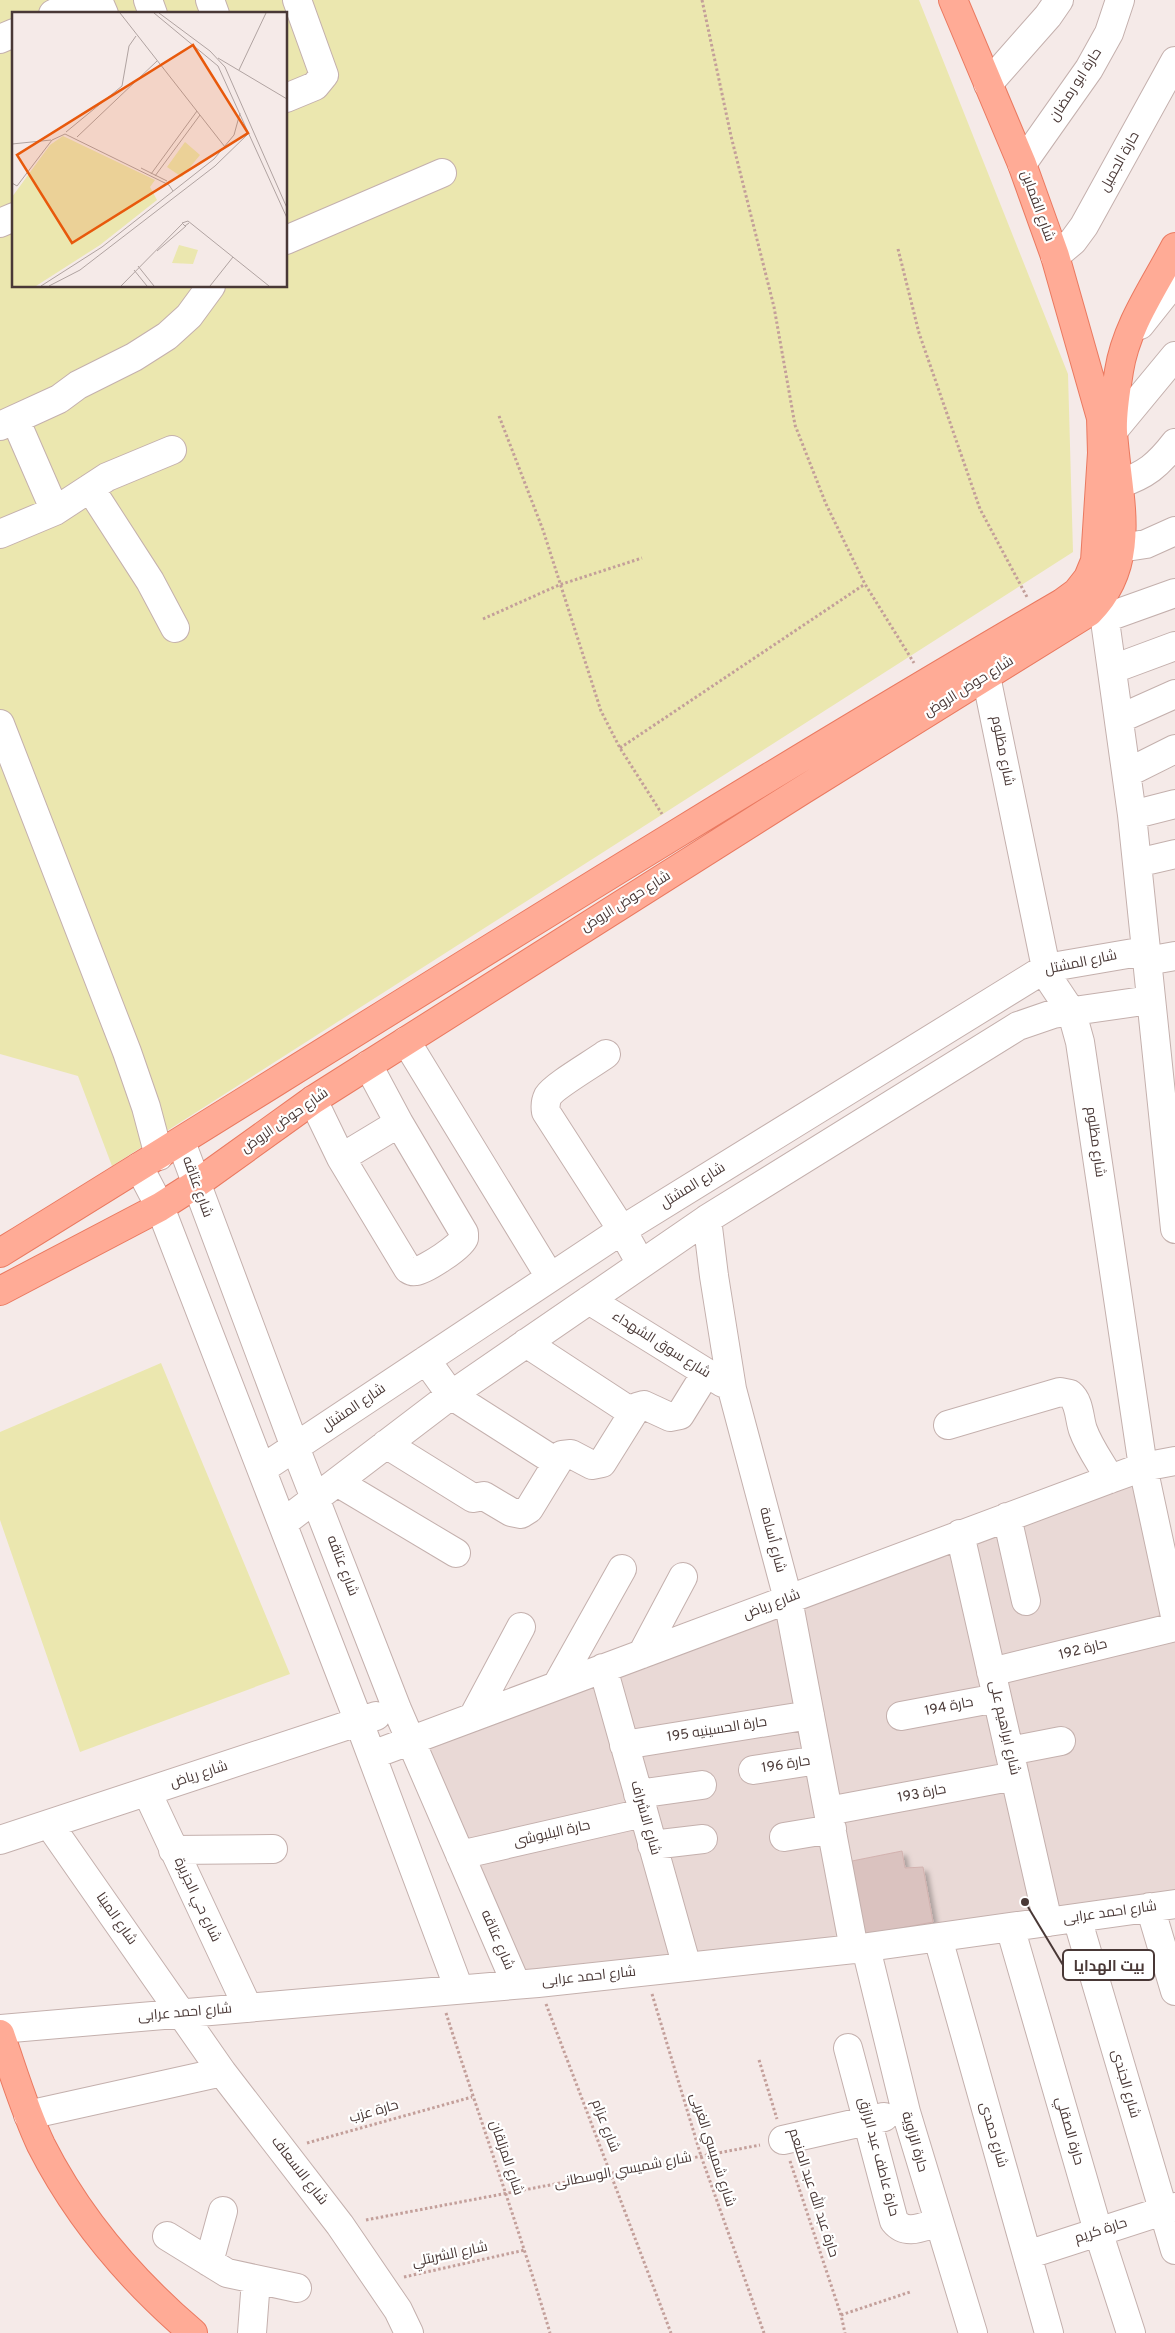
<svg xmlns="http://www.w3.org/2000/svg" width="1175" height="2333" viewBox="0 0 1175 2333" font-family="Overpass,Cairo,sans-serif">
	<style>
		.residential { fill: #e9d9d6 }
		.green { fill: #ebe7af; fill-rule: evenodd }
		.building { fill: #dac2bf; stroke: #d2b2af; filter: url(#shadow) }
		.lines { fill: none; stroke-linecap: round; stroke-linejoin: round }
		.minor-casing { stroke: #c4b0ad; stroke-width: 30 }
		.major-casing { stroke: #ea7960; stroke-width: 30 }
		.path { stroke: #c39f9a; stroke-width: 3; stroke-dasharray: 2.5 2.5; stroke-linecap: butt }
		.minor { stroke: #fff; stroke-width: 28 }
		.major { stroke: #ffab96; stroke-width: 28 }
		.labels { text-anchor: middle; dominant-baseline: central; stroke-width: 4.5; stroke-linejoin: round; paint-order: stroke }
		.street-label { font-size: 14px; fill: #493836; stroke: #fff }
		.inset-road { fill: none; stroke: #b0a3a1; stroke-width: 1 }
		.view { fill: #e8590c; fill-opacity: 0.15; stroke: #e8590c; stroke-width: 2.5 }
		.inset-edge { fill: none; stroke: #493836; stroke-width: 2.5 }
		.leader { fill: none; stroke: #493836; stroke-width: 2 }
		.callout-dot { fill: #493836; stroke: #fff; stroke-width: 2 }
		.callout { fill: #fff; stroke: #493836; stroke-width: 2 }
		.callout-label { font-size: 15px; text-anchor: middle; font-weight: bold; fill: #493836 }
	</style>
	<defs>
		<filter id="shadow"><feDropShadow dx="4.5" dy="4.5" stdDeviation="2.5" flood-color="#0004"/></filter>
	</defs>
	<rect width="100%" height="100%" fill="#f5eae8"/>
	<path class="residential" d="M1142,1468L1175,1616V1902L516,1984L411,1740Z"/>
	<path class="green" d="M0,0H919L1068,374L1073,552L112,1166L78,1076L0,1054ZM14,14H286V286H14Z
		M161,1363L290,1674L80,1752L0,1520V1432Z"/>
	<path class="building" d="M902,1851L905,1868L923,1867L933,1922L864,1935L852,1861Z"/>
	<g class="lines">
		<g class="minor-casing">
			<path id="minor" d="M98,0L104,14
				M148,0L153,14
				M210,0L215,14
				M53,14L80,0
				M0,39L14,33
				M988,84L1048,16L1059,0
				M286,98L315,86L324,75L297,0
				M1022,164L1089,69L1109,33L1120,0
				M0,223L14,217
				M286,240L442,173
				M1055,256L1073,241L1084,226L1175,61
				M1140,325L1175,281
				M15,419L55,511
				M0,426L59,399L78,385L134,357L167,336L189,316L211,286
				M1113,431L1175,356
				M1119,484C1146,475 1158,465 1175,443
				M90,488L150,581L175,628
				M0,534L55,511L107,477L172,450
				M1120,548L1146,544L1175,531
				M1102,599L1132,815L1175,1229
				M1105,618L1175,593
				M1113,669L1175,646
				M986,676L1046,968L1050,980L1072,1013L1080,1042L1143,1467L1175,1616
				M1119,719L1175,694
				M0,724L127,1052L146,1107L159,1156
				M1127,773L1175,749
				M1132,815L1175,804
				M1137,863L1175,854
				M1147,961L1175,956
				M406,1041L550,1277
				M606,1054C594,1063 554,1086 548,1096C545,1102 545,1106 546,1112L622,1230L641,1264
				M313,1100L341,1158L408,1269C411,1271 412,1272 416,1271C425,1270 462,1246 464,1238V1233L399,1123L368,1065
				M181,1142L295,1447L397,1709L516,1984
				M341,1158L399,1123
				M139,1167L160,1207L359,1722L459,1989
				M707,1219L714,1276L732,1389L788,1599L854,1949
				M589,1300L723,1383
				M526,1343L633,1413
				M426,1360L451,1395L556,1462
				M948,1425L1060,1392L1070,1394C1080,1402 1079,1419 1083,1430C1089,1447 1101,1463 1110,1479
				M386,1444L473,1498L484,1496L511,1512L521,1514L529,1509L562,1455L571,1454L592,1465L602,1463L637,1407L644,1405L670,1417L680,1415L706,1373
				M262,1469L622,1230L1046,968L1145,951
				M337,1482L456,1553
				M1007,1517L1026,1601
				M283,1523L451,1395L707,1219L1018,1026L1053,1014L1150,1000
				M960,1534L1048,1922
				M642,1654L683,1577
				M603,1668L687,1967
				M991,1672L1175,1627
				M557,1685L622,1569
				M901,1716L997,1698
				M473,1717L521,1627
				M624,1745L810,1715
				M1009,1751L1061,1741
				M372,1755L1110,1479L1143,1467L1175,1461
				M753,1770L818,1760
				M147,1792L248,2008
				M638,1794L702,1785
				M828,1811L1015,1776
				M49,1824L222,2072L340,2225L398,2310L409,2333
				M784,1837L832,1829
				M0,1840L376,1716
				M652,1845L703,1839
				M173,1850L273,1849
				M460,1855L643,1813
				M1150,1907L1175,1991
				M1077,1918L1175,2250
				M1010,1927L1098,2231L1131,2333
				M938,1938L1049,2333
				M866,1948L906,2112L973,2333
				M0,2029L538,1983L854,1949L1175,1904
				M848,2048L894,2221C906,2236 922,2227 938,2222
				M28,2115L222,2072
				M783,2140L884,2117
				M167,2236L227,2273L297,2288
				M1027,2255L1175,2207
				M209,2262L223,2211
				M252,2333L256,2280"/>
		</g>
		<g class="major-casing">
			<path id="major" d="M0,1253C353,1035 703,812 1062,603L1077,592L1088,578L1095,561L1102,453L1101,418L1055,256L1022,164L953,0
				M0,1291L160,1207L196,1184L313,1100L801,791L1089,612C1140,561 1117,496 1113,432C1112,412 1116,391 1119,371C1126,326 1154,287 1175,247
				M0,2034C13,2071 24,2109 41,2145C78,2218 131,2280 193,2333"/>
		</g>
		<path class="path" d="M702,0L731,136L774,307L795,425L826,504L865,584L914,663
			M898,249L919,333L980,509L1027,597
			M499,416L543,530L601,711L620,748L662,814
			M483,619L559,585L642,558
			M620,748L865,584
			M652,1994L701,2156L764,2333
			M546,2004L671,2333
			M446,2013C480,2120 518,2225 550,2333
			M759,2060L777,2119
			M307,2143L472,2097
			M790,2161L841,2315L845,2333
			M366,2220L760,2145
			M404,2277L525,2250
			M841,2315L910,2292"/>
		<use href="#minor" class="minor"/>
		<use href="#major" class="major"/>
	</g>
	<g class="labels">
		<g class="street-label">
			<text transform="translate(1076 85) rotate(-57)">حارة ابو رمضان</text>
			<text transform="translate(1120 162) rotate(-61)">حارة الجميل</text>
			<text transform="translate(1037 206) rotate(70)">شارع القماين</text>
			<text transform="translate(969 687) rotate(-32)">شارع حوض الروض</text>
			<text transform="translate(1002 751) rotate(79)">شارع مظلوم</text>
			<text transform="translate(626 902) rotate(-32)">شارع حوض الروض</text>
			<text transform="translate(1081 963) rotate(-12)">شارع المشتل</text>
			<text transform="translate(285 1121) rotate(-35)">شارع حوض الروض</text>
			<text transform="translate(1095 1142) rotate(82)">شارع مظلوم</text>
			<text transform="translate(693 1186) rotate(-32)">شارع المشتل</text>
			<text transform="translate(197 1187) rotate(70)">شارع عتاقه</text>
			<text transform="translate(661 1345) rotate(32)">شارع سوق الشهداء</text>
			<text transform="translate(354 1408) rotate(-34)">شارع المشتل</text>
			<text transform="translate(772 1540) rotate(75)">شارع أسامة</text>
			<text transform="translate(342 1566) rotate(69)">شارع عتاقه</text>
			<text transform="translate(772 1605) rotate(-21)">شارع رياض</text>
			<text transform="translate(1083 1650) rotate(-14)">حارة 192</text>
			<text transform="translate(949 1707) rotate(-11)">حارة 194</text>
			<text transform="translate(1004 1728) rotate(77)">شارع ابراهيم على</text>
			<text transform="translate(717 1730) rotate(-9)">حارة الحسينيه 195</text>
			<text transform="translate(786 1765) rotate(-9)">حارة 196</text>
			<text transform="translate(199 1775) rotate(-18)">شارع رياض</text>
			<text transform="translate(922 1794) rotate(-11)">حارة 193</text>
			<text transform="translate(645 1818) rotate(74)">شارع الاشراف</text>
			<text transform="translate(552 1834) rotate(-13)">حارة البلبوشى</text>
			<text transform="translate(197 1900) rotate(65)">شارع حي الجزيرة</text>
			<text transform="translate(1110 1913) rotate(-8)">شارع احمد عرابى</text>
			<text transform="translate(116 1919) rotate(55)">شارع المينا</text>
			<text transform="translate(497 1940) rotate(67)">شارع عتاقه</text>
			<text transform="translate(589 1977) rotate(-6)">شارع احمد عرابى</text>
			<text transform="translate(185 2013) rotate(-5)">شارع احمد عرابى</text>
			<text transform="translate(1125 2084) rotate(74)">شارع الجندى</text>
			<text transform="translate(374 2112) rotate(-16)">حارة عزب</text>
			<text transform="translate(605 2126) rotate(69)">شارع عزام</text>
			<text transform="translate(1069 2131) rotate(74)">حارة الصقلي</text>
			<text transform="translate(993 2135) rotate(74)">شارع حمدى</text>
			<text transform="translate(914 2142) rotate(74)">حارة الزاوية</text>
			<text transform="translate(712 2150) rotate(72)">شارع شميسي الغربى</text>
			<text transform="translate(878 2157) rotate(75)">حارة عاطف عبد الرازق</text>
			<text transform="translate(506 2158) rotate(71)">شارع المزلقان</text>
			<text transform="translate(299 2171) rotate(52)">شارع الاسعاف</text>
			<text transform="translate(623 2171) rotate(-11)">شارع شميسي الوسطانى</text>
			<text transform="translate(813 2193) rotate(72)">حارة عبد الله عبد المنعم</text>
			<text transform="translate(1101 2231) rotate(-18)">حارة كريم</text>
			<text transform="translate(450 2255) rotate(-12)">شارع الشربتلي</text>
		</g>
	</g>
	<g transform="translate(12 12)">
		<rect width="275" height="275" fill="#f5eae8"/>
		<path d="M51,124L143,168L138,175L145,188L88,233L24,274H0V185L38,133ZM173,130L188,143L170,165L155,155ZM167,233L186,238L181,252L160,251Z" fill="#ebe7af"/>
		<path class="inset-road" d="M108,1L213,135M142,1L206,54L275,206M147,1L198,39L213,55L275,196M206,46L275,87M227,58L254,1M54,120L110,74L117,34L124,24M65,125L145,49M0,132L39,128M129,156L155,169M139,162L185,99M143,164L188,103M0,171L5,174L40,128L53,122L157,173L161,179M177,211L173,214L170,211L176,209L257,274M145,239L174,214M126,254L142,274M122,258L135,274M29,274L90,235L202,147L222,123L228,101M37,274L68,258L203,154L237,121M109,274L170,212M198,274L221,245"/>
		<path class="view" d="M181,33L236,121L60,231L5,143Z"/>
		<rect width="275" height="275" class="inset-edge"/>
	</g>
	<path class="leader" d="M1025 1902L1063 1965"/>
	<circle class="callout-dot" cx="1025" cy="1902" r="5"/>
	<rect class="callout" x="1063" y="1950" width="91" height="30" rx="5"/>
	<g class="callout-label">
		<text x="1109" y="1971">بيت الهدايا</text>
	</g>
</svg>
